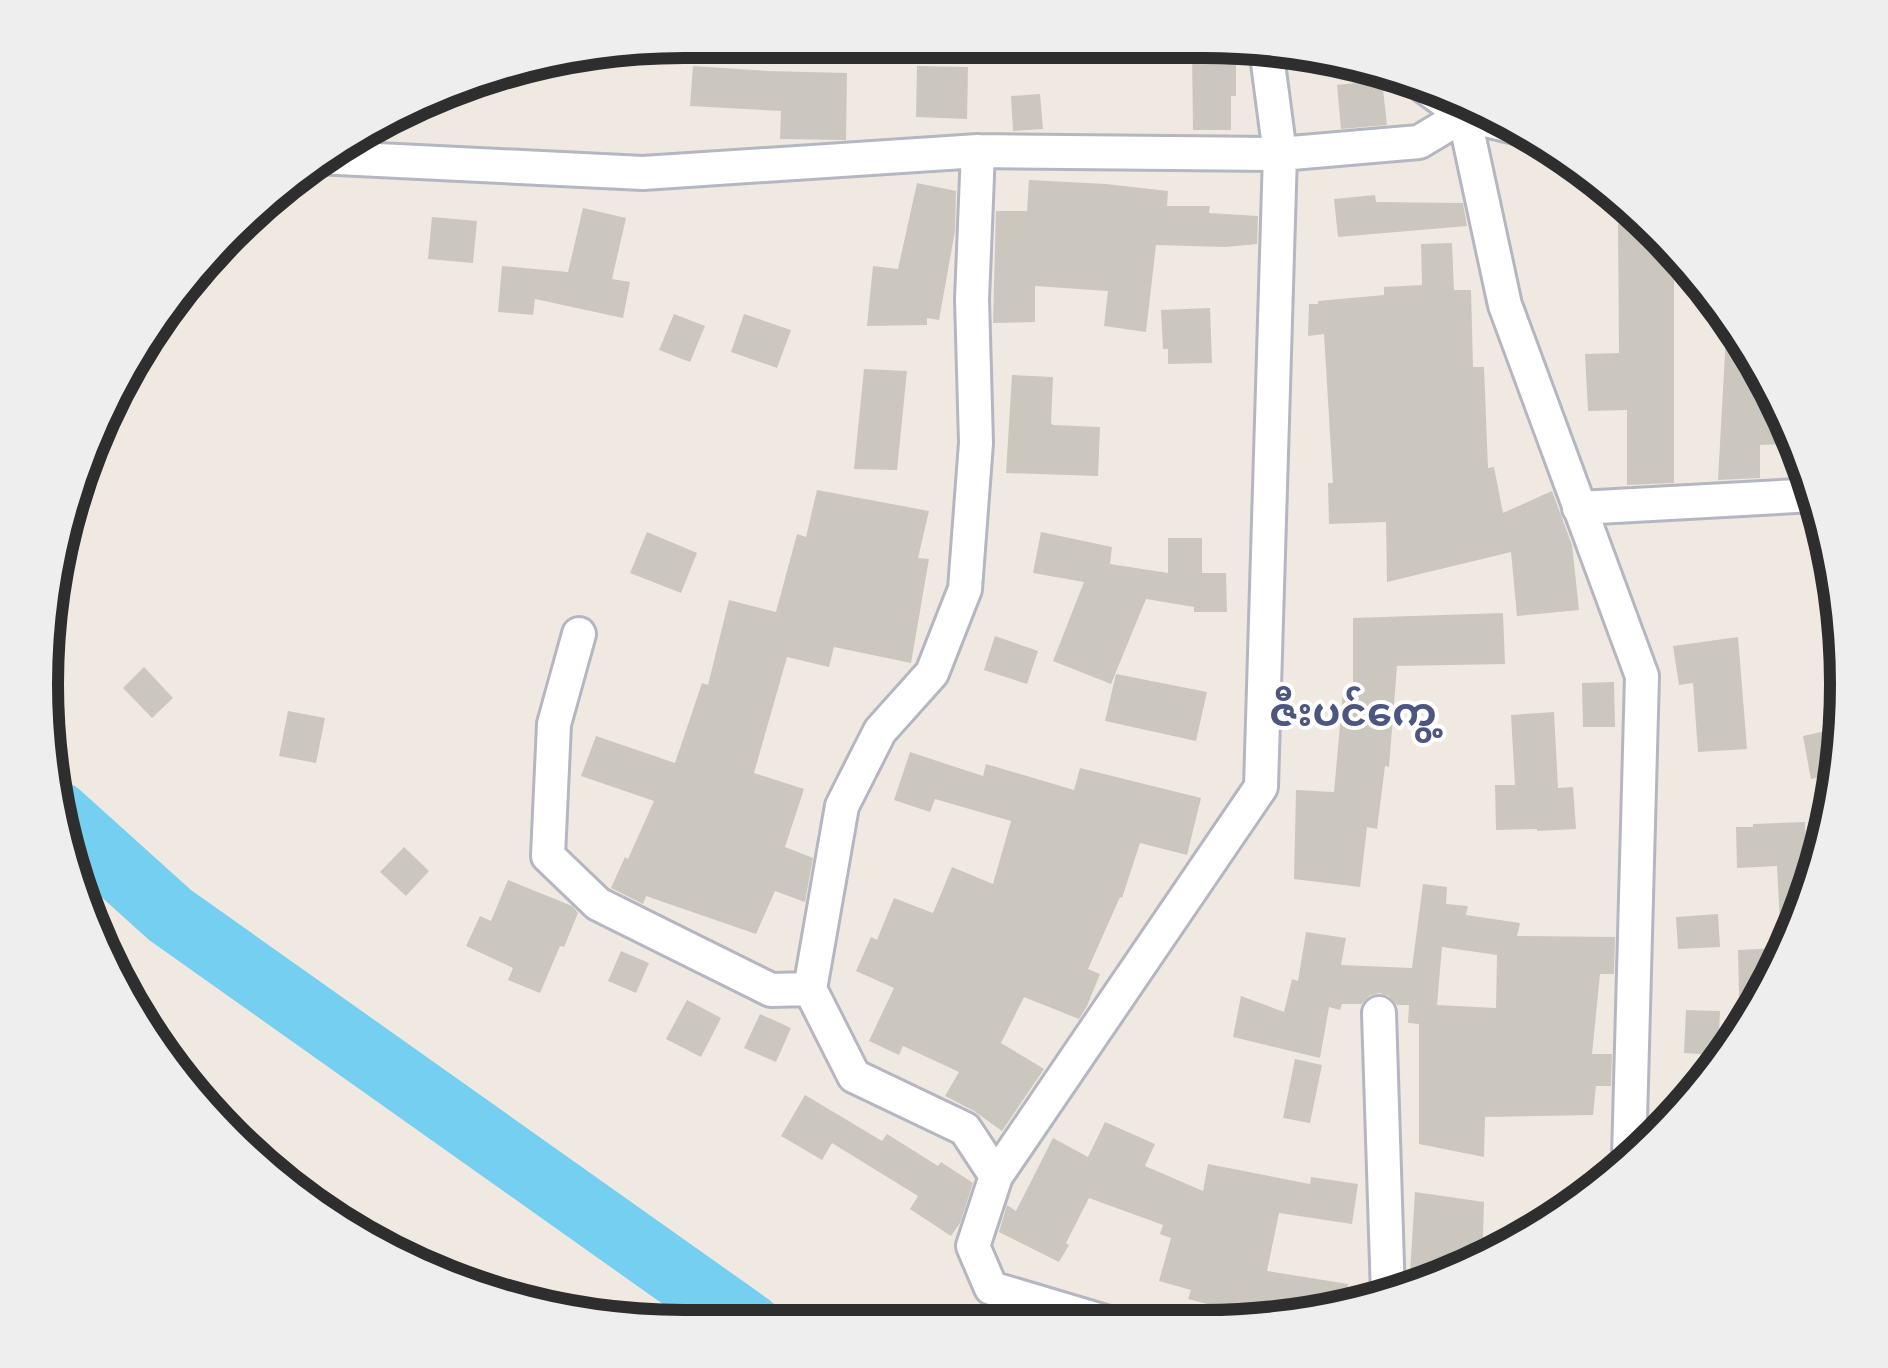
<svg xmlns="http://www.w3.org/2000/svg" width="1888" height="1368" viewBox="0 0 1888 1368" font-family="'Fira Sans','Noto Sans Myanmar',sans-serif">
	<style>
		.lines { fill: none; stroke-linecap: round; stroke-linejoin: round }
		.river { stroke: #75cff0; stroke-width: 65 }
		.building { fill: #cbc7bf; fill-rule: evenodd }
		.minor-casing { stroke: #b4b7c1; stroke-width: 38 }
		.minor { stroke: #fff; stroke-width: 32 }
		.labels { text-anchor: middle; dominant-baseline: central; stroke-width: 8; stroke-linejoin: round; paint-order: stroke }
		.quarter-label { font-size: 40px; font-weight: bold; fill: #4d5680; stroke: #fff }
		.rim { fill: none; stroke: #2e2e2e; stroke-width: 12 }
	</style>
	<rect width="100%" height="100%" fill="#efe9e1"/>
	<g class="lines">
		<path class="river" d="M58,814L170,915L750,1326"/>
	</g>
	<path class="building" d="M1192,51H1236V96H1231V130H1193Z
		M693,66L767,71L847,73L846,140L780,139L781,111L690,106Z
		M917,66L968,67L967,119L916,117Z
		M1382,80L1387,125L1341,129L1337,85Z
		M1040,94L1043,129L1013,131L1011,96Z
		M1029,180L1106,184L1168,191L1167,206H1210L1209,213L1258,216L1257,244L1226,247L1156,245L1146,332L1104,326L1108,291L1035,286V322L993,323L996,211H1027Z
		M917,183L956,191L955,231L939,320L927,318V325L867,326L873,266L898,269Z
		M1375,195L1376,202L1463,203L1467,226L1338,237L1334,199Z
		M583,208L626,218L612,279L630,282L623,318L535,299L533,315L498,312L502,266L568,272Z
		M432,217L477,221L473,263L428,259Z
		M1618,224H1643L1674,254V483L1627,485V410L1588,411L1585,354L1619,353Z
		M1452,243L1454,290H1471L1473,367H1484L1488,468L1494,467L1503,513L1552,491L1572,545L1579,610L1517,616L1511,552L1387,582L1386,522L1329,524L1328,483H1333L1324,334L1308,336L1309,304H1318V301L1384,295V287L1422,285L1421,244Z
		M1210,308L1212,363L1168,364V349H1163L1161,310Z
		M674,314L705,326L690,362L659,350Z
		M744,314L791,330L777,368L731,352Z
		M1727,317L1790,444L1760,445V478L1718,480Z
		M864,369L907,371L897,470L854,469Z
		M1012,375L1053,377L1051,423L1053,425L1100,427L1098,476L1006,473Z
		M817,490L929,511L918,558L929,559L911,663L834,647L829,667L787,657L754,773L804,789L785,847L813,858L805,902L775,891L756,934L646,896L643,904L611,888L625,857L628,859L654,801L581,776L596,736L675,763L702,683L708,685L729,600L776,612L797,534L806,537Z
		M647,532L697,553L681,593L630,573Z
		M1041,532L1112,547L1110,564L1168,573V538H1202V573H1226L1227,612H1194V607L1146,599L1111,684L1053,661L1084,582L1033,573Z
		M1503,613L1505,664L1397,666L1389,767L1385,766L1377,829L1367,827L1360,887L1294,879L1296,790L1334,792L1343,692L1353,693V618Z
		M995,636L1038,651L1027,684L984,670Z
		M1738,637L1747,749L1698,752L1693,683L1679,685L1673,646Z
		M144,667L173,698L152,718L123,688Z
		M1116,674L1207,692L1196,741L1105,721Z
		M1614,682L1615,727H1583L1582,683Z
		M288,711L325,718L316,763L279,756Z
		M1554,712L1558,788L1573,787L1576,829L1537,831V829L1496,830L1495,785H1515L1511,715Z
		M1840,728L1843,768L1841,773L1811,779L1803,736Z
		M910,752L983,776L986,764L1074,790L1080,768L1201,798L1187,855L1140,843L1122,898L1120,897L1088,969L1100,974L1087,1006L1079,1019L1024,997L1001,1043L1044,1069L1002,1131L974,1111L945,1096L959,1072L903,1046L899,1055L869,1041L894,988L856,971L871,937L877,940L894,898L933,913L952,867L993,884L1011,821L935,799L930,812L894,800Z
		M1805,822L1807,873L1781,944L1777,866L1737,868L1736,827H1753V824Z
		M404,847L429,871L406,896L380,872Z
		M508,880L572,906L578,913L564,947L560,946L540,993L508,980L513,968L466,946L480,916L491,921Z
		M1423,884L1447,887L1446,904L1468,906L1466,915L1520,923L1517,936L1615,937L1614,974H1600L1592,1054H1612L1611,1086H1596L1593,1115L1485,1117L1484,1157L1419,1144V1024L1408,1023L1409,1005H1397L1389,996L1379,993L1369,996L1361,1004H1342L1340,1010L1329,1007L1320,1058L1233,1037L1241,996L1284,1012L1292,979L1298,981L1306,932L1346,938L1341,965L1412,968ZM1442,947L1497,955L1496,1008L1437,1005Z
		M1718,914L1720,947L1678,949L1676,917Z
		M1781,948L1766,994L1739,996L1738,950Z
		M621,951L649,963L636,993L608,981Z
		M687,1000L721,1018L701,1057L666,1039Z
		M1686,1010L1720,1011L1718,1055L1684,1053Z
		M760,1014L791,1028L776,1062L744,1048Z
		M1295,1059L1322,1065L1310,1123L1283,1118Z
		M805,1095L882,1141L887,1134L938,1166L941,1162L973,1183L960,1223L951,1236L910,1209L918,1196L832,1143L822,1160L781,1136Z
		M1105,1122L1155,1144L1145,1166L1203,1191L1208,1164L1310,1184L1311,1177L1358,1184L1352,1224L1279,1213L1267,1271L1348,1284L1344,1307L1301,1319L1266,1314L1264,1321L1215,1310V1306L1188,1299L1191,1290L1159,1281L1171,1238L1160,1234L1163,1225L1089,1198L1066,1243L1069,1245L1059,1262L999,1232L1007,1205L1016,1211L1053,1138L1088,1157Z
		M1415,1192L1484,1202L1483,1237H1485L1482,1261L1451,1279L1409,1290Z"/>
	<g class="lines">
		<g class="minor-casing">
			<path id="minor" d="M1424,86L1464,115L1515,127
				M978,151L972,299L976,443L965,589L932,673L880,731L842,806L810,989L854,1076L965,1129L996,1176
				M317,157L643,173L978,151L1280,154L1419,142L1464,115L1505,305L1642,676L1629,1157
				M1579,508L1815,495
				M579,634L554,724L548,856L598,904L771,990L810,989
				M1379,1013L1388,1296
				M1112,1324L991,1288L973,1246L996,1176L1261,787L1280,154L1266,48"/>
		</g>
		<use href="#minor" class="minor"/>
	</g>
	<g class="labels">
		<g class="quarter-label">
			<text x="1353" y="713">ဇီးပင်ကွေ့</text>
		</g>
	</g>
	<path d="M0 0H1888V1368H0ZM684 58H1204A626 626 0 0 1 1830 684V684A626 626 0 0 1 1204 1310H684A626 626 0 0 1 58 684V684A626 626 0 0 1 684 58Z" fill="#eee" fill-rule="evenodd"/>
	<path class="rim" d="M684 58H1204A626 626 0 0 1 1830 684V684A626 626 0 0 1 1204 1310H684A626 626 0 0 1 58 684V684A626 626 0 0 1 684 58Z"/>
</svg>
